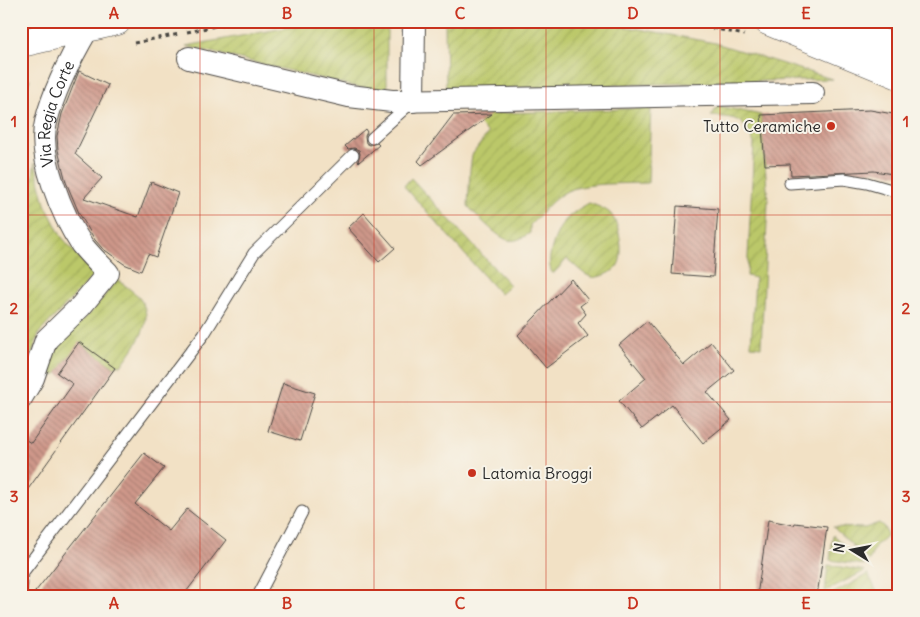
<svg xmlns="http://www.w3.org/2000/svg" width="920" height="617" viewBox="0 0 920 617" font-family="Delius,sans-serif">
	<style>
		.garden { fill: url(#garden-furrows); stroke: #737a4a }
		.building { fill: url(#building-back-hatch) }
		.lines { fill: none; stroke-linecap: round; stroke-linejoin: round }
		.lane-casing { stroke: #494642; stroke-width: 13 }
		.street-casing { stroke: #494642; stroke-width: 24 }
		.secondary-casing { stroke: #494642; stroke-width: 29 }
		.path { stroke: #494642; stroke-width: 3; stroke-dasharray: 4 4; stroke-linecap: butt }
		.lane { stroke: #fff; stroke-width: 11 }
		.street { stroke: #fff; stroke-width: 22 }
		.secondary { stroke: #fff; stroke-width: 28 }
		.grid { fill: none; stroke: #c8321e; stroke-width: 1; stroke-opacity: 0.55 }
		.poi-dot { fill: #c8321e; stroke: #f7f3e8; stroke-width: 2 }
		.labels { text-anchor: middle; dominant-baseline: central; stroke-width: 4; stroke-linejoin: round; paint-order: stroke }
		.street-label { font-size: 16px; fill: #2b2b2b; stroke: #f7f3e8 }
		.poi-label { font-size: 16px; fill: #2b2b2b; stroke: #f7f3e8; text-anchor: end }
		.neatline { fill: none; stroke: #c8321e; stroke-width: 2 }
		.grid-label { font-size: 16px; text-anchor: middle; font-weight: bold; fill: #c8321e }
	</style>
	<defs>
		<pattern id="garden-furrows" width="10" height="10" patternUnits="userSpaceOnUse" patternTransform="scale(1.25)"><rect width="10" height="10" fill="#bbc869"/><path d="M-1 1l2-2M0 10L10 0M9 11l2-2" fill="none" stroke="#a1ac5b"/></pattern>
		<pattern id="building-back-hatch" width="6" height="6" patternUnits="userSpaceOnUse" patternTransform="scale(1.25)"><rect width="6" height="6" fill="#cf988a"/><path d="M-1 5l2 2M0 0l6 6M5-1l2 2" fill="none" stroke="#a87c71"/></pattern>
	</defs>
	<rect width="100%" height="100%" fill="#f7f3e8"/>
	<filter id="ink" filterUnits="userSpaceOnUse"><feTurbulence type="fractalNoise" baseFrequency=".02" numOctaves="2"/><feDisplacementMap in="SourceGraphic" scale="10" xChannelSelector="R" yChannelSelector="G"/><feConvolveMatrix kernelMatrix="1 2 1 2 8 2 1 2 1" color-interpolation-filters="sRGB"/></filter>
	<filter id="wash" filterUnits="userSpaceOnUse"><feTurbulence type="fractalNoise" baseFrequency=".0096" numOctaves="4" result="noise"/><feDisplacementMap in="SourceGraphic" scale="20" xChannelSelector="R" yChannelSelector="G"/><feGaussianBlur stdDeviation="1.12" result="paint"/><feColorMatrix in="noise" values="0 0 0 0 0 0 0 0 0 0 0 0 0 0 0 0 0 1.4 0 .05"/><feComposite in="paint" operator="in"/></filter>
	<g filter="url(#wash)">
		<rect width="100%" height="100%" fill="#f2e1c5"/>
		<path class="garden" d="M337,21H387V89L357,87L186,46L285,28Z
			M445,21H584L634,28L715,43L832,79L446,90Z
			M30,79L21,104V81Z
			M718,106L761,115L768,201L761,347L751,346L755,278L747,276L754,143C742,117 738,118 711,116Z
			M651,108L648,183C626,184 587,182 567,191C553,198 541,214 530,225V233C524,237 516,242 508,240C497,237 476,215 468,206L470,170L472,155L488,133L479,124L478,114Z
			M35,163L45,204L61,236L94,275L39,333L32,355L21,376V230L26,220Z
			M411,178L510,285L500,294L404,186Z
			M589,203C597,206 604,208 610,213C619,223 625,253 618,265C615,270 611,272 606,274C602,276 596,278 591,277C582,274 574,264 567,259L553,274C544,263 555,233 564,222C570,214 580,208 589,203Z
			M117,279C124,285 135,292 140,299C157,322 133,348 121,366L118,364L115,368L80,343L57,373L41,383L53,349L94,309Z
			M879,523L884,527L887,535L876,545L869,561L833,527L865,528Z
			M833,535L865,565L830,560Z
			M828,565L865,571L825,591Z
			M868,574L879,596H829Z"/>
		<g id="blocks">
			<path class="building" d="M79,71L108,85L75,154L102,178L84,198L138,217L151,182L178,193L156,257L148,254L141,271L124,264L102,248L95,240L79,213L66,182L58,150L57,136L62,114Z
				M870,110L899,115V175L874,171L791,175L790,164L765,165L761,115Z
				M492,114L422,165L418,161L453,115Z
				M365,129L367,132L365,136L366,143L370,145L377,143L379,145L359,162L358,161L360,154L359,150L354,148L348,149L345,146Z
				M677,206L718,209L713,277L672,274Z
				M364,213L395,248L379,262L348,228Z
				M571,279L588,300L580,306L586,314L578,323L588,336L546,368L518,335Z
				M647,321L684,365L711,342L734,370L707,392L731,420L703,443L672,405L642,429L619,401L646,378L619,345Z
				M79,342L115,368L21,499V437L31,443L73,384L57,373Z
				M283,383L315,393L300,441L268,431Z
				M144,453L164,468L135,504L169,531L187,509L226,540L183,596H32Z
				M768,520L794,525L795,523L827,527L817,596H757Z"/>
		</g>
	</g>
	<g filter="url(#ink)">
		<use href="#blocks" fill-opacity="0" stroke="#494642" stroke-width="1"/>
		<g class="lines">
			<g class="lane-casing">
				<path id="lane" d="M372,138L412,102
					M790,183L844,179L867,183L895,191L899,194
					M21,572H23L204,334L254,253L353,155
					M21,592L23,572
					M258,596L302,512"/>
			</g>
			<g class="street-casing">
				<g id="street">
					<path d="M189,58L349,96L392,101L813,93"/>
					<path d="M413,101L414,21"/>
					<path id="s1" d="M21,398L33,378L46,340L81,306L108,273C99,264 90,255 82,245C63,217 37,156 46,122C54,89 71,57 88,28"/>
				</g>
			</g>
			<g class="secondary-casing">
				<path id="secondary" d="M768,21L899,75
					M822,21L899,49
					M21,43L117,21"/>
			</g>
			<path class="path" d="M681,21L744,35
				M187,32L240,21
				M134,43L179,34"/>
			<use href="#lane" class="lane"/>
			<use href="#street" class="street"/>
			<use href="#secondary" class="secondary"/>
		</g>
	</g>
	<path class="grid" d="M200,21V596M374,21V596M546,21V596M720,21V596M21,215H899M21,402H899"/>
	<g class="poi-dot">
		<circle cx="831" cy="126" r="5"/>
		<circle cx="472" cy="473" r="5"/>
	</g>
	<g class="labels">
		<g class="street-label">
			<text stroke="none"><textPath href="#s1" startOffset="334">Via Regia Corte</textPath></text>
		</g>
		<g class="poi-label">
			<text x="821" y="126">Tutto Ceramiche</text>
			<text x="482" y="473" text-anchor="start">Latomia Broggi</text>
		</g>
	</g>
	<rect width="920" height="617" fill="none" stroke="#f7f3e8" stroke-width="55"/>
	<g transform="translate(852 550) rotate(280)" stroke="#f7f3e8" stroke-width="4" paint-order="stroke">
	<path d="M0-4L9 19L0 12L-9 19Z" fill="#2b2b2b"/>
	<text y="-8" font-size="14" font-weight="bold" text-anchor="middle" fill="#2b2b2b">N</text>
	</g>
	<rect x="28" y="28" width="864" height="562" class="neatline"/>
	<g class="grid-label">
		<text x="114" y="19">A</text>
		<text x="287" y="19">B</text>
		<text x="460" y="19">C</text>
		<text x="633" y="19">D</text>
		<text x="806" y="19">E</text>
		<text x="14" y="127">1</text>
		<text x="906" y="127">1</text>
		<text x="14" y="314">2</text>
		<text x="906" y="314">2</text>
		<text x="14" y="502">3</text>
		<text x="906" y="502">3</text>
		<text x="114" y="609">A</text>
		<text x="287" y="609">B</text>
		<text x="460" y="609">C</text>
		<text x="633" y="609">D</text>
		<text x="806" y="609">E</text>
	</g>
</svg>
